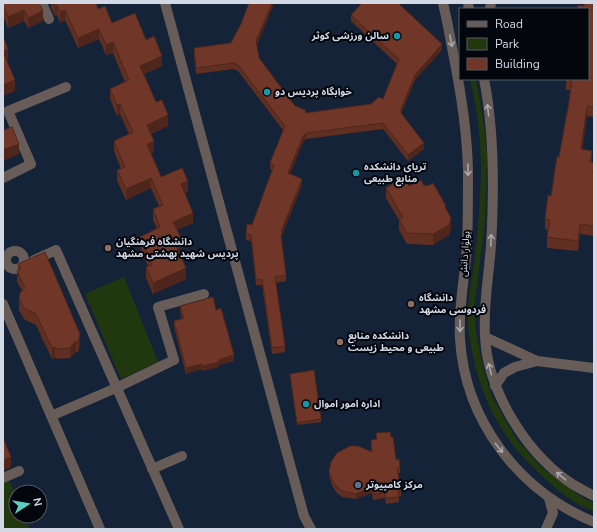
<svg xmlns="http://www.w3.org/2000/svg" width="597" height="532" viewBox="0 0 597 532" font-family="'Nunito Sans','Noto Sans Arabic',sans-serif">
	<style>
		.built { fill: #152339; fill-rule: evenodd }
		.green { fill: #21380f }
		.lines { fill: none; stroke-linecap: round; stroke-linejoin: round }
		.minor { stroke: #685c59; stroke-width: 10 }
		.wall { fill: #602f22 }
		.shaded-wall { fill: #4e261c }
		.building { fill: #703728; stroke: #4e261c }
		.oneway { stroke: #a8a7ad }
		.culture-dot { fill: #0f9aa8; stroke: #03060c; stroke-width: 1.5 }
		.education-dot { fill: #8d6e63; stroke: #03060c; stroke-width: 1.5 }
		.service-dot { fill: #5c6f8a; stroke: #03060c; stroke-width: 1.5 }
		.labels { text-anchor: middle; dominant-baseline: central; stroke-width: 4; stroke-linejoin: round; paint-order: stroke }
		.poi-label { font-size: 10px; font-weight: bold; fill: #d2d9e5; stroke: #03060c; text-anchor: start }
		.street-label { font-size: 10px; fill: #d2d9e5; stroke: #03060c }
	</style>
	<rect width="100%" height="100%" fill="#101b2b"/>
	<path class="built" d="M3,3H594V529H3ZM460,9H588V79H460ZM16,492H40V516H16Z"/>
	<path class="green" d="M470,79H476L484,125L487,155L485,221L474,308L476,332L483,368L492,397L517,440L543,469L583,498L594,503V511C570,503 551,485 533,467C498,434 477,389 470,340C469,331 467,322 468,313C468,297 472,281 474,265C477,242 479,219 480,196C483,156 479,118 470,79Z
		M124,277L158,362L121,379L85,294Z
		M9,480L16,496V516H24L30,529H3V483Z"/>
	<g class="lines">
		<path class="minor" d="M42,3L49,19
			M165,3L304,516L311,529
			M443,3C447,20 450,36 453,53C461,92 467,131 468,170C468,195 468,221 467,246C465,277 458,308 460,339C465,421 519,491 594,522
			M468,3L469,9
			M490,9L491,3
			M484,79C494,129 494,194 491,245C489,275 483,305 485,336C487,388 523,448 565,479C574,486 585,491 594,496
			M3,178L31,164L8,111L66,87
			M6 260a9 9 0 1 1 18 0a9 9 0 1 1-18 0Z
			M34,260L56,250L179,529
			M3,304L100,529
			M485,337L537,361L594,368
			M495,386L504,373L515,367L537,361
			M51,416L116,388L174,360L158,307L204,294
			M152,469L182,456
			M3,478L19,471
			M546,529L553,513L549,498"/>
	</g>
	<path class="wall" d="M3,3H39L43,21L28,28L24,21L8,28L3,16Z
		M51,3H96L98,9L112,23L146,40L162,66L144,74L156,102L168,126L151,134L154,152L151,153L161,177L188,192L185,193L193,223L177,230L181,248L178,250L186,279L153,294L146,278V267L148,266L140,247V237L157,229L153,220V209L159,206L151,188L126,200L117,181V170L121,169L114,151V141L129,134L120,114L117,116L110,99V89L125,82L113,53L106,55L99,39L78,48L65,20L60,23L57,15L55,16L51,7Z
		M274,3L257,45L259,58L295,106L306,113L371,104L383,99L397,64L351,21V15L442,50L415,80L401,113L424,149L408,161L383,129L306,139L303,142L290,174L302,185L282,235L281,238L286,275V281L276,283L285,346V352L272,354L262,285H256L251,241L246,240V234L252,225L273,170L270,169V163L283,130L238,71L233,69L196,74L194,54V48L231,43L241,24Z
		M594,3V117L587,116L582,149L592,162L594,163V236L580,234L578,251L547,248V237L548,230L545,229V219L551,196L559,157L569,102L570,90H566V79H588L584,6Z
		M424,186L446,210L451,228L449,235L433,245L407,244L399,230V220L386,198V188Z
		M18,264L80,345L78,352H76L70,358L58,359L55,358L52,359L36,325L24,319L19,310V299L22,291L17,281Z
		M180,306L216,310L234,361L219,365V367L203,371L202,369L186,374L174,327V321L182,319L180,311Z
		M290,374L321,419V422L297,425Z
		M376,433L391,437L396,460L400,468V473L398,474L401,491V496H399V502L386,504L385,498L373,500L372,493L356,499L342,497L336,492L332,485L329,476V471L371,452V440H377Z"/>
	<path class="shaded-wall" d="M272,3H274L256,47V41Z
		M57,5V15L55,16V6Z
		M24,10V21L8,28V17Z
		M65,10V20L60,23V12Z
		M43,11V21L28,28V18Z
		M99,29V39L78,48V38Z
		M113,42V53L106,55V45Z
		M442,44V50L415,80L401,114V109L415,75Z
		M8,49V60L3,62V51Z
		M162,56V66L140,76V66Z
		M15,80V91L3,96V85Z
		M120,104V114L117,116V105Z
		M587,106V116L581,159V149Z
		M168,115V126L147,135V125Z
		M306,133V139L303,142L288,179V173L303,136Z
		M154,141V152L147,155V144Z
		M424,143V149L408,161V155Z
		M19,144V154L3,161V150Z
		M592,151V162L590,173V162Z
		M151,178V188L126,200V189Z
		M302,179V185L282,235L281,242L282,229Z
		M188,181V192L181,195V184Z
		M193,213V223L173,232V222Z
		M451,218V228L449,235L433,245V234Z
		M580,224V234L578,251V241Z
		M181,238V248L174,251V241Z
		M186,268V279L153,294V283Z
		M80,334V345L78,352V342Z
		M76,341V352L70,358V348Z
		M55,347V358L52,359V348Z
		M234,355V361L219,365V367L203,371V366L218,360Z
		M202,364V369L186,374V368Z
		M11,457V467L3,471V460Z
		M372,487V493L356,499V494Z"/>
	<path class="building" d="M3,3H39L43,11L28,18L24,10L8,17L3,5Z
		M54,3H96L98,9L105,6L112,23L135,13L146,40L154,36L162,56L140,66L156,102L162,100L168,115L147,125L154,141L147,144L161,177L182,168L188,181L181,184L193,213L173,222L181,238L174,241L186,268L153,283L146,267L152,265L140,237L160,227L153,209L163,205L151,178L126,189L117,170L125,167L114,141L133,132L120,104L117,105L110,89L129,80L113,42L106,45L99,29L78,38L65,10L60,12L57,5L55,6Z
		M249,3H272L256,41L259,58L295,106L305,110L306,113L371,104L379,97L383,99L399,59L351,15L362,3H398L442,44L415,75L401,109V113L424,143L408,155L383,123L306,133L303,136L288,173L302,179L282,229L281,236L286,275L275,277L285,346L272,348L262,279L256,280L251,235L246,234L247,224L252,225L274,165L270,163L285,126L238,65L233,63L196,68L194,48L231,43L241,24Z
		M584,3H594V107L587,106L581,149L592,151L590,162L594,163L593,173H594V226L580,224L578,241L547,237L550,220L545,219L548,195L551,196L557,157H559L569,102L572,80L566,79H588V9H578V5L584,6Z
		M3,36L8,49L3,51Z
		M3,52L15,80L3,85Z
		M3,126L4,130L12,127L19,144L3,150Z
		M403,177L409,186L421,180L424,186L427,185L428,186L433,183L446,206L445,207L451,218L449,225L433,234L407,233L399,220L403,217L386,188Z
		M45,252L80,334L78,342L76,341L70,348L58,349L55,347L52,348L36,314L24,308L19,299L20,293L25,288L17,271L21,269L18,264Z
		M213,297L216,310L221,308L234,355L218,360L219,362L203,366L202,364L186,368L174,321L184,318L180,306Z
		M314,370L321,419L297,423L290,374Z
		M390,432L391,437H393L396,460L399,459L400,468H397L401,491H398L399,497L386,498L385,493L373,494L372,487L356,494L342,491L336,486L332,480L329,471L331,462L337,453L350,446H358L372,452L371,440L377,439L376,433Z
		M3,438L11,457L3,460Z"/>
	<defs><path id="oneway-shaft" d="M-6 0H5M1.5-3L5.5 0L1.5 3" fill="none" stroke-width="1.6" stroke-linecap="round" stroke-linejoin="round"/></defs>
	<g class="oneway">
		<use href="#oneway-shaft" transform="translate(451 41) rotate(79)"/>
		<use href="#oneway-shaft" transform="translate(488 110) rotate(-97)"/>
		<use href="#oneway-shaft" transform="translate(468 170) rotate(89)"/>
		<use href="#oneway-shaft" transform="translate(491 240) rotate(-88)"/>
		<use href="#oneway-shaft" transform="translate(460 326) rotate(89)"/>
		<use href="#oneway-shaft" transform="translate(490 369) rotate(-104)"/>
		<use href="#oneway-shaft" transform="translate(499 448) rotate(51)"/>
		<use href="#oneway-shaft" transform="translate(561 476) rotate(-140)"/>
	</g>
	<g class="culture-dot">
		<circle cx="397" cy="36" r="4"/>
		<circle cx="267" cy="92" r="4"/>
		<circle cx="356" cy="173" r="4"/>
		<circle cx="306" cy="404" r="4"/>
	</g>
	<g class="education-dot">
		<circle cx="108" cy="248" r="4"/>
		<circle cx="411" cy="304" r="4"/>
		<circle cx="340" cy="342" r="4"/>
	</g>
	<circle class="service-dot" cx="358" cy="485" r="4"/>
	<g class="labels">
		<g class="poi-label">
			<text x="389" y="36" text-anchor="end">سالن ورزشی کوثر</text>
			<text x="275" y="92">خوابگاه پردیس دو</text>
			<text x="364" y="167">تریای دانشکده<tspan x="364" dy="12">منابع طبیعی</tspan></text>
			<text x="116" y="242">دانشگاه فرهنگیان<tspan x="116" dy="12">پردیس شهید بهشتی مشهد</tspan></text>
			<text x="419" y="298">دانشگاه<tspan x="419" dy="12">فردوسی مشهد</tspan></text>
			<text x="348" y="336">دانشکده منابع<tspan x="348" dy="12">طبیعی و محیط زیست</tspan></text>
			<text x="314" y="404">اداره امور اموال</text>
			<text x="366" y="485">مرکز کامپیوتر</text>
		</g>
		<g class="street-label">
			<text transform="translate(465 254) rotate(-86)">بولوار دانش</text>
		</g>
	</g>
	<rect width="597" height="532" fill="none" stroke="#d2d9e5" stroke-width="8"/>
	<rect x="459" y="8" width="130" height="72" fill="#03060c" stroke="#565a63"/>
	<rect x="467" y="21" width="20" height="6" fill="#685c59" stroke="#565a63"/>
	<text x="495" y="28" font-size="12" fill="#d2d9e5">Road</text>
	<rect x="467" y="38" width="20" height="12" fill="#21380f" stroke="#565a63"/>
	<text x="495" y="48" font-size="12" fill="#d2d9e5">Park</text>
	<rect x="467" y="58" width="20" height="12" fill="#703728" stroke="#565a63"/>
	<text x="495" y="68" font-size="12" fill="#d2d9e5">Building</text>
	<g transform="translate(28 504) rotate(78)"><circle r="19" fill="#03060c" stroke="#565a63"/>
	<path d="M0-3L7 15L0 10L-7 15Z" fill="#59cebe"/>
	<text y="-6" font-size="11" font-weight="bold" text-anchor="middle" fill="#d2d9e5">N</text>
	</g>
</svg>
